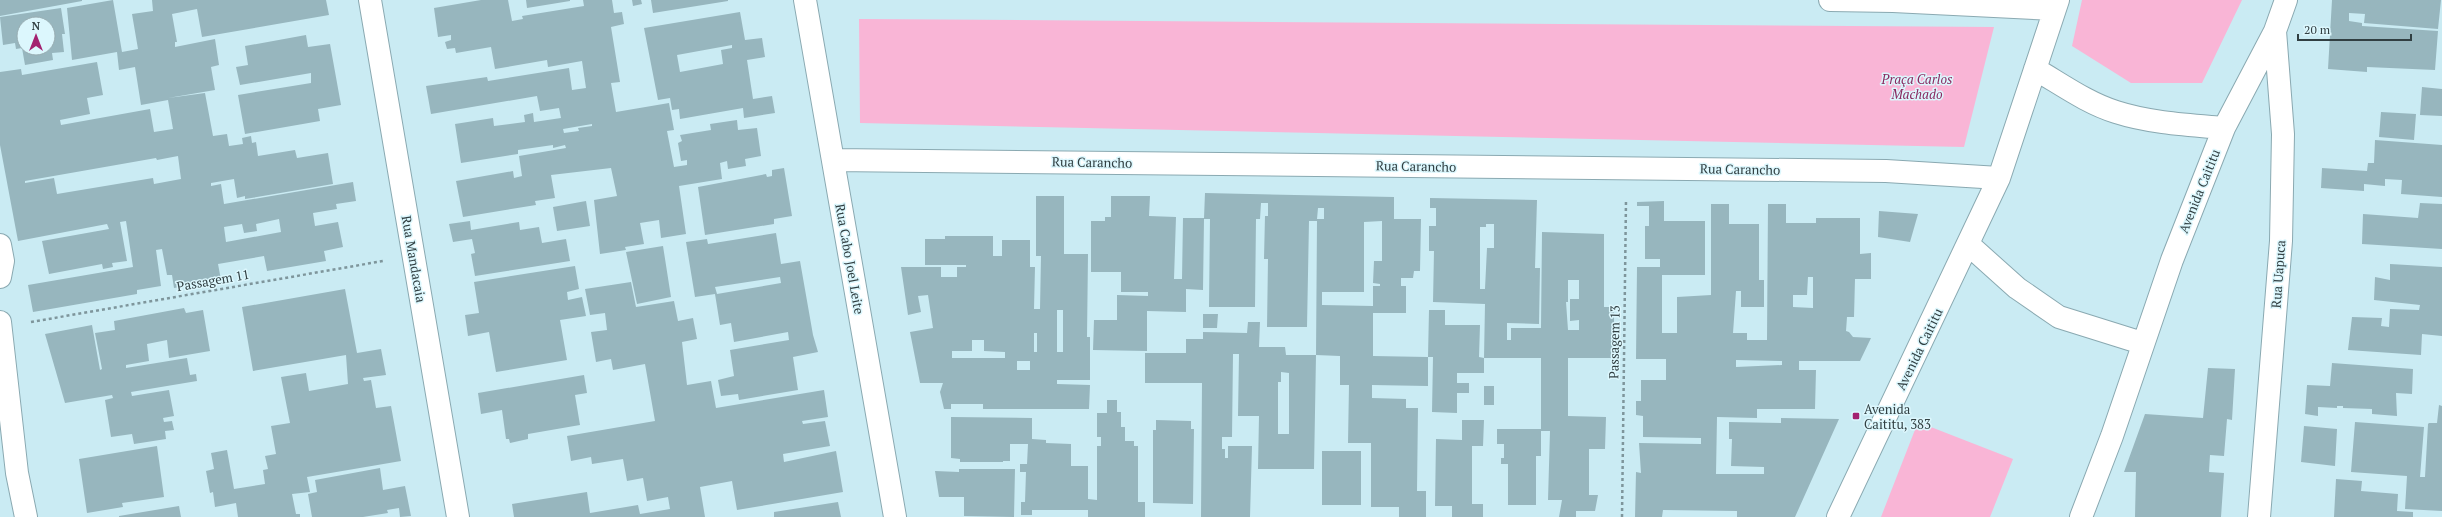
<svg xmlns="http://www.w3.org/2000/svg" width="2442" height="517" viewBox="0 0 2442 517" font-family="'PT Serif',serif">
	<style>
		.green { fill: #f9b5d6 }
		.building { fill: #97b6be; fill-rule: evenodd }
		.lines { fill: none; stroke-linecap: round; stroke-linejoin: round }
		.street-casing { stroke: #8aa9b1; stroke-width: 24 }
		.secondary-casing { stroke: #8aa9b1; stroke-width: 24 }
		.path { stroke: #7e959b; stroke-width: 2.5; stroke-dasharray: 3 3; stroke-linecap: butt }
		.street { stroke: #fff; stroke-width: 22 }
		.secondary { stroke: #fff; stroke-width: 22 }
		.poi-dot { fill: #a32170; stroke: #dcf7fd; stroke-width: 1.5 }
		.labels { text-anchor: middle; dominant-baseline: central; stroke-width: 3; stroke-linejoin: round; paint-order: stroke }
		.park-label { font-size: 13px; font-style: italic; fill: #892960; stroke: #dcf7fd }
		.street-label { font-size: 13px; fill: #313f42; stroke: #dcf7fd }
		.poi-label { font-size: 13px; fill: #313f42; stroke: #dcf7fd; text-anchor: start }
	</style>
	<rect width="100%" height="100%" fill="#caebf3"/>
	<path class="green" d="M2082,0H2242L2202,83H2131L2072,46Z
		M859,19L1994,27L1964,147L860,123Z
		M1918,422L2013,459L1990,517H1881Z"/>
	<path class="building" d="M0,0H82V1L0,16Z
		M113,0L122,52L138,49L132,14L153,11L152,0H326L329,15L202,37L197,9L172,14L177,42H175V47L215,39L219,65L211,67L215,90L168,98L205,93L213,136L227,134L229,146L243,144L242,138L251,136L252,143L256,142L258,156L295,150L297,158L328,153L333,184L245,199V196L237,198L234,179L211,183V186L221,184L224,204L353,182L356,201L336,204L337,209L313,213L315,226L338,222L343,247L324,251L326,261L267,271L264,256L218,264L221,280L174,288L172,275H167L162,249L156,250L161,286L137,290V294L33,312L28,285L133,267L126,221L120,222L127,261L112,263L113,267L103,269L102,264L49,274L42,241L109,229L107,224L18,241L0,145V72L21,69L22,75L97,62L103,95L87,98L90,114L60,120L61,125L150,109L154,132L173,129L168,100L141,105L135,67L119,70L117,52L72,60L67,8ZM178,156L181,179L154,184L153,178L57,194L54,178L25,183V181L156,158L157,160ZM279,219L281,232L226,242L224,227L242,224L244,233L257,231L256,224Z
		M481,0H508L512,21L523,19L522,16L584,6L583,0H612L614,13L622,12L624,24L611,27L620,82L611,83L616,112L669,103L674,130L667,131L674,167L687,165V160L681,161L678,143L682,141L680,135L711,130L710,124L737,120L738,130L757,128L761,156L745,159L746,166L728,169L727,161L720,163L722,179L679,186L686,234L661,238L659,220L640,223L644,244L625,247L626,250L600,254L594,200L617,196L611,168L551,175L555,198L535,201L536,205L463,217L456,181L513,171L514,178L522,176L519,156L566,148L565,145L553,148V145L518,150V154L461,163L455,124L493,118L494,126L525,122L524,115L533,113L534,122L561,118L559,108L540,111L537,96L431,114L426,86L487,77L488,81L569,68L572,90L586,88L582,61L548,67L547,60L495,69L491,47L456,53L455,48L447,49L445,42L451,40V35L438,37L434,8ZM592,124V126L578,128L579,131L564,133L563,129Z
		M526,0H570V1L527,8Z
		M632,0H641L642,4L633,6Z
		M651,0H728V1L653,13Z
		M2332,0H2441L2438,29L2364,23L2365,14L2349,13V21L2362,23V26L2438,31L2435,70L2367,67V72L2328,69Z
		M61,8L65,34H62L64,52L52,53L53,60L25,65L22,48L16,49L15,43L3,45L0,17ZM24,24H48V48H24Z
		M740,12L745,40L762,38L765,57L747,60L753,99L772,96L775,113L744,118L743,108L680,119L679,109L672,110L670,98L658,100L644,28ZM732,45V48L721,50L723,64L680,72L677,55Z
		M306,35L308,47L330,44L341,105L318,109L320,121L245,134L238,95L311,83V73L240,85L236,67L248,65L245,46Z
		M2422,87L2442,89V116L2420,115Z
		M2381,112L2416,114L2414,140L2379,137Z
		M2375,140L2442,145V197L2401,194L2402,180L2385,179V186L2364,184V191L2321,188L2322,168L2367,171L2368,163H2374Z
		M784,168L792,216L774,219V224L705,235L698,187L766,174L767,177L772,176V170Z
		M1205,193L1394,197V219H1421L1420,271H1414L1413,278H1401V286H1406V313H1373V356L1428,357L1429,310H1445V325H1480L1479,357L1484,358L1485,304L1433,302L1434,251H1429V226H1436V208H1430V198L1537,200L1535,268H1540L1539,324L1507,323V340H1511V328H1541L1542,232L1604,234V307H1614V358H1568V416L1606,417L1605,449H1589V495H1598L1595,511H1576V517H1559L1562,500H1548L1550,431H1541V456H1536V505H1508V464H1501V458H1504V444H1497V429H1541V358H1484V373H1457V383H1469V393H1457V413L1432,412L1433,357H1428V386L1372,385V398L1406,399V408H1418L1417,491H1426V517H1399V507H1371V443H1348L1349,385H1340V356L1316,355L1314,469H1258L1259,416H1238L1239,354H1233L1232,437H1222V449H1225V458H1228V446H1252L1250,517H1201L1202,383H1145V353H1186V339H1203V332L1247,333L1248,322H1260L1259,347H1285L1286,355H1316L1317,221H1309L1307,327H1267L1268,259H1264L1265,216H1268V203H1261L1260,219H1256L1255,307H1209L1210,219H1204L1203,290L1186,289V312L1147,311V351L1093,350L1094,320H1117V295L1148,296V292H1121V272H1091V221H1105V217H1111V196H1150L1149,216L1176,217L1174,279H1182L1183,218H1204ZM1318,208H1324V219H1317ZM1382,221V261H1374L1373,283L1380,284V286H1373V306L1322,305V292H1364V222ZM1486,224H1494V248H1487L1485,289H1480V227H1486ZM1568,280H1579V299H1570V321L1579,320V330H1568L1566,302H1568ZM1281,372L1289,373V434H1278V382H1281Z
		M1036,196H1064V254H1088L1087,337H1090V380H1057V384L1090,385L1089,409H983V404H951V409H944L940,392L943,383H920L910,332L933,328L928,295L918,296L921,312L908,315L901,267H941V277H957V267H966V265H925V239H945V236H993V256H1002V240H1030V267H1035L1034,309H1040L1041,256H1036ZM1057,310H1063V352H1057ZM1034,333H1037V352H1034ZM972,340H984V351L1005,352V358H952V351H972ZM1017,361H1030V370H1017Z
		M586,201L590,226L557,231L553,207Z
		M1664,201V221H1705V275H1662V333H1677V297L1711,295V204H1729V224H1759V280H1764V307H1741V291H1736L1733,333H1747V340H1767L1768,204H1786V223H1816V218H1860V254L1871,253V279H1855L1854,317H1847L1846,331L1849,332L1853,337L1871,338L1860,361H1799V370H1816L1815,409H1757V418L1717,417L1716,474H1764V467L1731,466L1732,439H1729V422L1781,423V418L1839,419L1795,517H1737V511L1663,510L1662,517H1635L1636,472L1641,473L1639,443L1701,444V438L1643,437V416L1636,415V401H1641V380H1666V359H1636L1637,267H1660V259H1645V226H1649V206H1637V202ZM1808,277H1813V308L1793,307V295H1807ZM1736,360L1782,361V365L1736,367Z
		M2420,203L2442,204V249L2362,244L2363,214L2418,218Z
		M1879,211L1918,214L1910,242L1878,237Z
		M470,221L471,230L519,222L520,230L539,227L542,243L566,239L570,261L475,276L471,254L475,253L472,239L453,242L449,224Z
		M776,233L781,264L800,261L813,335L818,352L793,357L798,390L739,400L738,394L721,396L718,380L734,376L730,350L789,340L788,332L734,342L731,323L720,325L715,294L695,297L686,242L707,239L708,244ZM780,277L781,283L717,294L715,287Z
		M663,246L671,297L637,304L626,252Z
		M2390,264L2442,267V336L2422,334L2421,355L2348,350L2352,317L2382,318L2381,326L2389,327L2390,309L2419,310L2420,305L2374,300L2375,277L2390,280Z
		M575,266L579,289L567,292L568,300L582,297L586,316L560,320L567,360L496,372L489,332L468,336L465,315L479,313L474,282Z
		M631,282L636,307L674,301L678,321L693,318L697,339L682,342L687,385L711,381L716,408L824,390L828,417L802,421L803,424L825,421L830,446L783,454L784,462L836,451L843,492L737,510L732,481L700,487L705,517H514L512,504L587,492L590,513L638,505L640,514L670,509L668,497L647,501L643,478L627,481L623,459L592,464L591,457L571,461L567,436L655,421L645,364L613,370L611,359L596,362L591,332L607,330L605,313L590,315L585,289Z
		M345,289L357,353L381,349L386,375L363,378L364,381L371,380L376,408L391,406L401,461L307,477L310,492L292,494L296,514H300V517H238L236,503L215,507L213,492L210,493L206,471L214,469L211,453L227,450L234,489L265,484L263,470L268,469L265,456L276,454L271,426L290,423L281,377L306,373L309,391L348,384L346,355L253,371L242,307Z
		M184,308L186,313L203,310L210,351L169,358L167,340L147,344L149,361L126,365V368L187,358L190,375L196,374L197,381L131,392L132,396L169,390L174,416L163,418L164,422L172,421L174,430L165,431L166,439L134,444L132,434L111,437L105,400L113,398L112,395L65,403L45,334L92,325L100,370L102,369L95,333L115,330L114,321Z
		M1203,314H1218L1217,328H1203Z
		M2332,363L2413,369L2412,394L2396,393L2397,416L2372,414V409L2343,408V406H2337V408L2318,407V416L2305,414L2307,385L2330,386Z
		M2208,368L2235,369L2232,420L2227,419L2224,456L2210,455L2209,472L2224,473L2221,517H2135L2136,472H2124L2145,414L2203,418Z
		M584,375L587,393L575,395L580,425L528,434V439L510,443L509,439H506L502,410L481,414L478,393Z
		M1484,386H1494V405H1484Z
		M1107,400H1117V412H1121V427H1125V441H1134V446H1138V502H1145V517H1088V510H1032V515H1021V502H1025L1026,472H1020V464H1027L1028,444H1010V461H1003V462H960V459L951,458V417L1032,418V439L1046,440V443L1071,444V466H1088V499L1097,500V446H1101V437H1097V413H1107Z
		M2439,405L2442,406V511L2405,509L2407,476L2351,472L2355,422L2424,427L2420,477H2425L2428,424L2429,423H2437Z
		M1156,420L1191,421V429H1194L1193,504L1153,503V430H1156Z
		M1462,420H1484L1483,446H1472V504H1483V517H1452V506H1435L1436,439L1462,440Z
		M2304,426L2337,429L2335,466L2301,462Z
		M157,446L164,497L122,503L123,507L87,513L79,459Z
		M1322,451H1361V505H1322Z
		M380,468L383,490L405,486L411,516L400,517L399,508L387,510L388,513L363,517H312L308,494L317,492L315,480Z
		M959,469H1015L1014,517L964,516V497H939L935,471L959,472Z
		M2336,479L2362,481L2361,491L2398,494L2397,511L2413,512V517H2334Z
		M838,502L841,517H774V512Z
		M179,506L181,517H119V516Z"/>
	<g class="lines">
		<g class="street-casing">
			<path id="street" d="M370,0L458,517
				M805,0L895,517
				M1830,0L1893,1L2055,9
				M2035,69C2061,84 2087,103 2116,112C2150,123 2189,125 2224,128
				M833,160L1886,171L1999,178
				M1969,245L2017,288L2059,317L2142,343
				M1838,517L1999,178L2058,0
				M2081,517L2112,436L2172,260L2224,128L2275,31L2286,0
				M2259,517L2281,241L2283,134L2275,31"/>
		</g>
		<g class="secondary-casing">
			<path id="secondary" d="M0,245L3,261L0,277
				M0,322L17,473L26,517"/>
		</g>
		<path class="path" d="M31,322L383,261
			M1622,517L1626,200"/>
		<use href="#street" class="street"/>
		<use href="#secondary" class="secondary"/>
	</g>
	<rect class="poi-dot" x="1852" y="412" width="8" height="8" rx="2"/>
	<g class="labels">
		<g class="park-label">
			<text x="1917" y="79">Praça Carlos<tspan x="1917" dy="15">Machado</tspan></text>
		</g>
		<g class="street-label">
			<text transform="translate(1092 162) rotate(1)">Rua Carancho</text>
			<text transform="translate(1416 166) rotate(1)">Rua Carancho</text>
			<text transform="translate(1740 169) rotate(1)">Rua Carancho</text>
			<text transform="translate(2199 191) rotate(-68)">Avenida Caititu</text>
			<text transform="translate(414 259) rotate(80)">Rua Mandacaia</text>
			<text transform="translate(850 259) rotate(80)">Rua Cabo Joel Leite</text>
			<text transform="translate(2278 274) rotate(-86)">Rua Uapuca</text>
			<text transform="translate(213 280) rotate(-10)">Passagem 11</text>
			<text transform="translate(1614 342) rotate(-89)">Passagem 13</text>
			<text transform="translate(1919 349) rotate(-64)">Avenida Caititu</text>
		</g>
		<g class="poi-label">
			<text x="1864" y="409">Avenida<tspan x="1864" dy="15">Caititu, 383</tspan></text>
		</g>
	</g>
	<g transform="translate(36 36)"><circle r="19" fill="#dcf7fd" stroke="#98adb2"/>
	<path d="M0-3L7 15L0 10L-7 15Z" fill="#a32170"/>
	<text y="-6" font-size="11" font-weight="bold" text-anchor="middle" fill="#313f42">N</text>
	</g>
	<path d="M2298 34v6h113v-6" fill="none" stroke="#313f42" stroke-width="2"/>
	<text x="2304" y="34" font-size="12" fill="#313f42" stroke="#dcf7fd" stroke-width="3" paint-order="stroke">20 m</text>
</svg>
